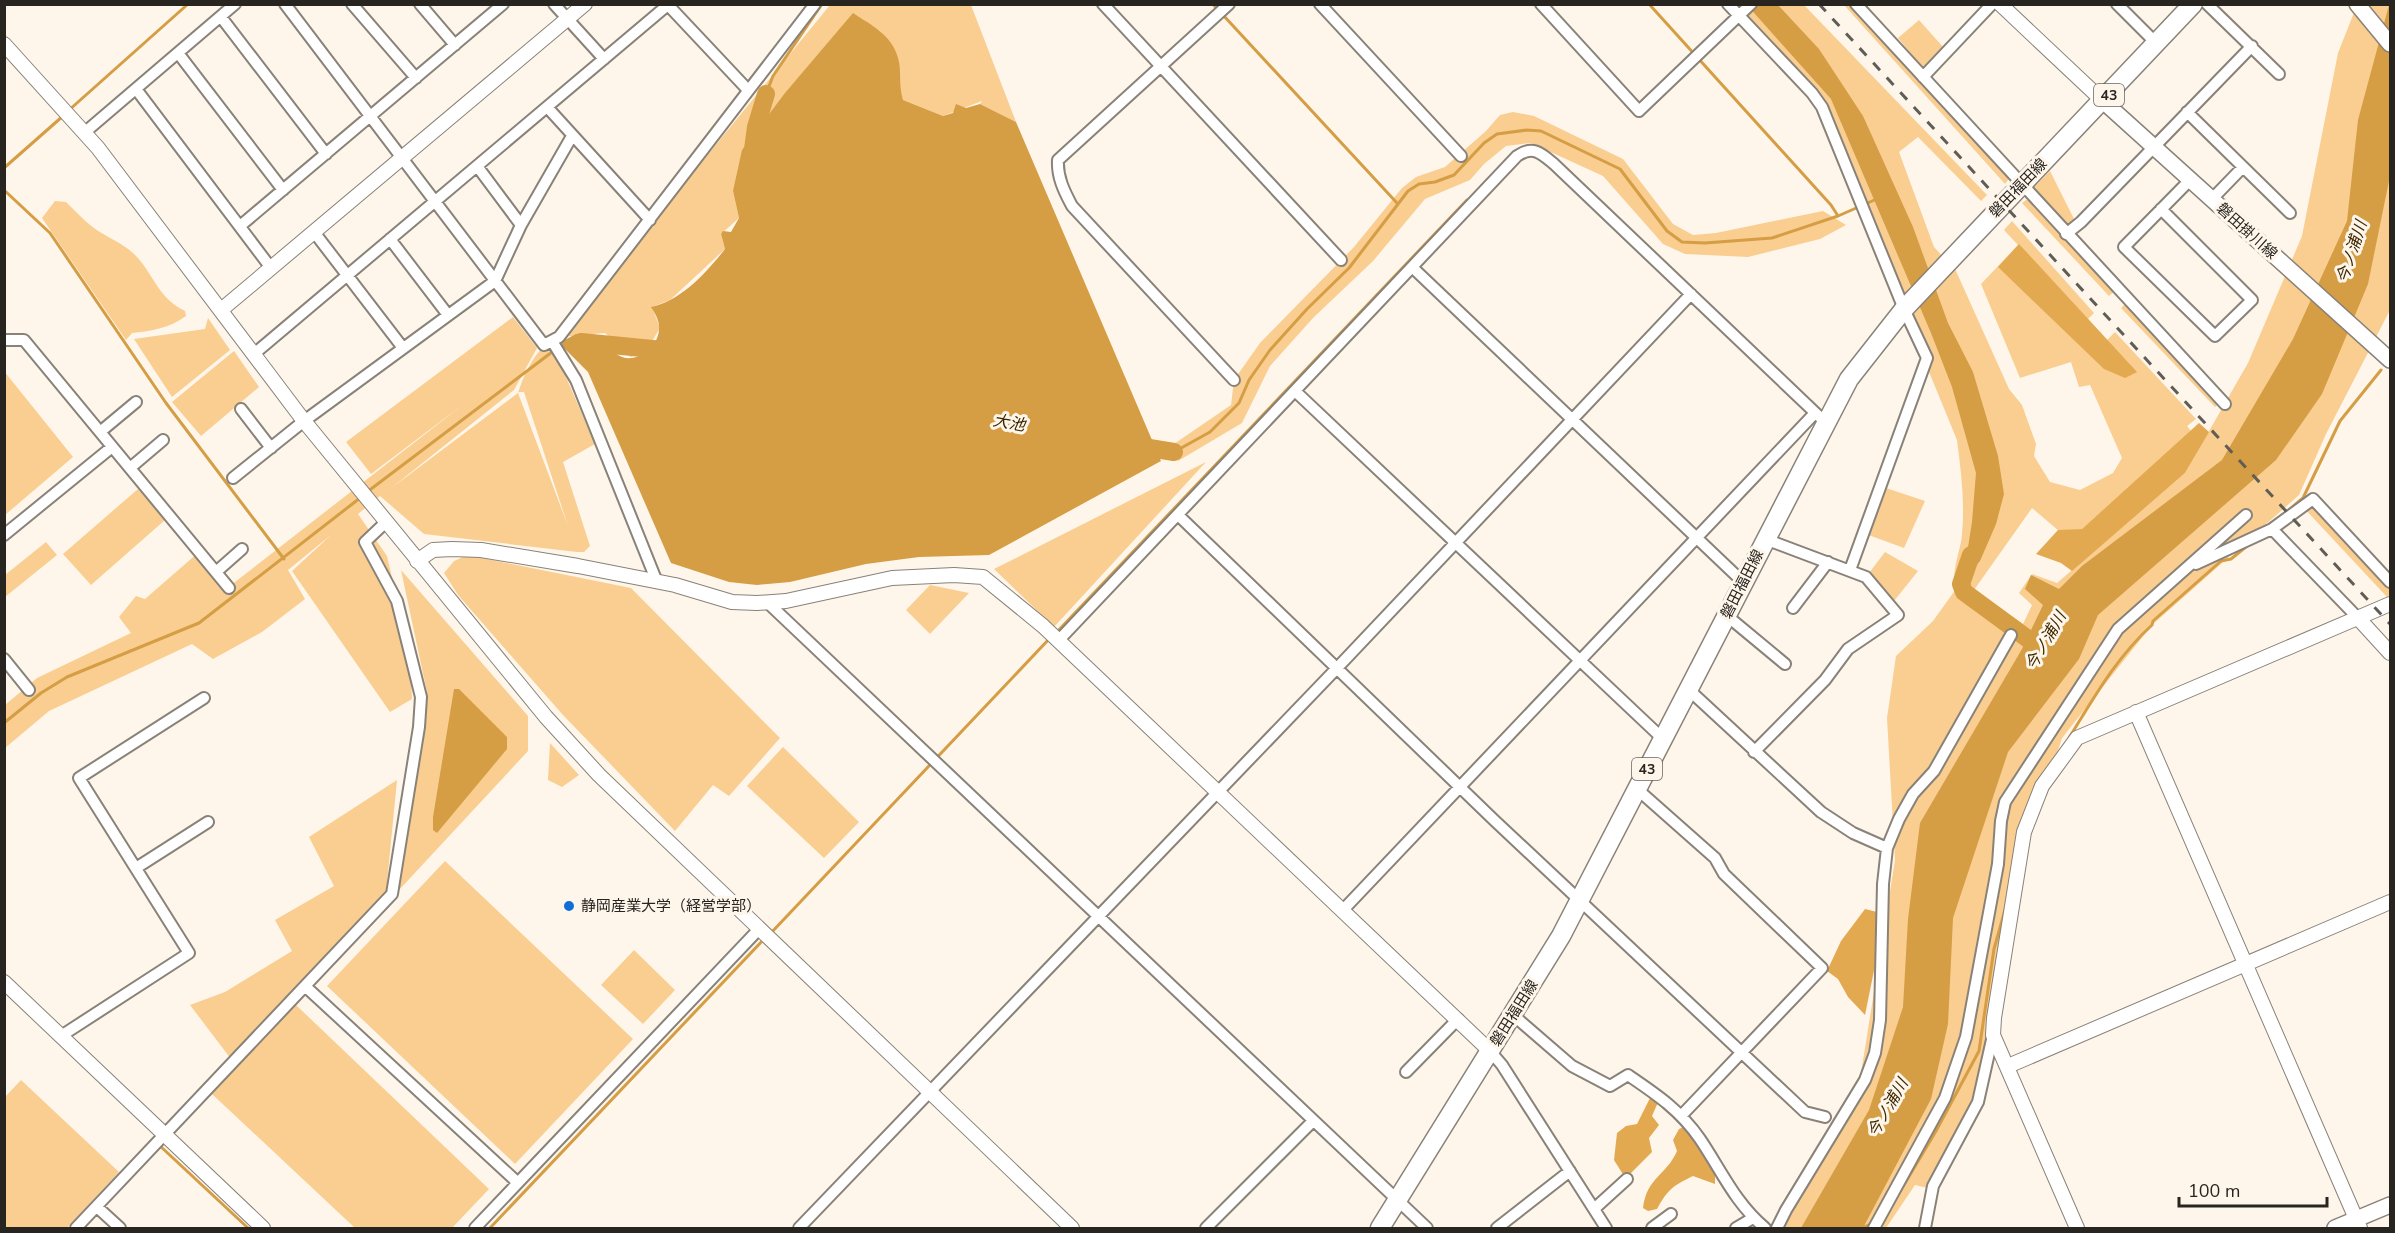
<svg xmlns="http://www.w3.org/2000/svg" width="2395" height="1233" viewBox="0 0 2395 1233" font-family="'Nunito Sans','Noto Sans JP',sans-serif">
	<style>
		.green { fill: #f9ce90; fill-rule: evenodd }
		.forest { fill: #e2a951 }
		.water { fill: #d59d44 }
		.lines { fill: none; stroke-linecap: round; stroke-linejoin: round }
		.stream { stroke: #d59d44; stroke-width: 3 }
		.river { stroke: #d59d44; stroke-width: 18 }
		.minor-casing { stroke: #898278; stroke-width: 14 }
		.tertiary-casing { stroke: #898278; stroke-width: 16 }
		.secondary-casing { stroke: #898278; stroke-width: 18 }
		.primary-casing { stroke: #898278; stroke-width: 21 }
		.minor { stroke: #fff; stroke-width: 10 }
		.tertiary { stroke: #fff; stroke-width: 14 }
		.secondary { stroke: #fff; stroke-width: 15 }
		.primary { stroke: #fff; stroke-width: 18 }
		.rail { stroke: #605c56; stroke-width: 3; stroke-dasharray: 10 10; stroke-linecap: butt }
		.poi-dot { fill: #106ed7; stroke: #fef6eb; stroke-width: 2 }
		.labels { text-anchor: middle; dominant-baseline: central; stroke-width: 6; stroke-linejoin: round; paint-order: stroke }
		.shield { fill: #fef6eb; stroke: #68645e; stroke-width: 1.5 }
		.shield-label { font-size: 14px; font-weight: bold; fill: #282521 }
		.street-label { font-size: 15px; fill: #282521; stroke: #fef6eb }
		.poi-label { font-size: 15px; fill: #282521; stroke: #fef6eb; text-anchor: start }
		.water-label { font-size: 16px; font-style: italic; fill: #3d2700; stroke: #fef6eb }
	</style>
	<rect width="100%" height="100%" fill="#fef6eb"/>
	<path class="green" d="M830,5H971L1016,122L980,104L982,101L943,116L903,100L899,87L898,58L733,191L739,218L721,234L725,249L670,300L652,307L660,328L648,348L631,357L605,333L559,337Z
		M1728,5H1804L1987,195L1981,201L1918,137L1899,152L1934,247L1956,271L2009,389L2022,405L2036,444L2034,456L2050,482L2080,490L2113,473L2122,458L2090,385L2079,387L2071,362L2020,378L1981,284L2018,245L2004,230L2012,221L2094,313L2088,319L2107,340L2115,332L2196,419L2187,426L2191,431L2186,437L2082,529L2059,531L2032,508L1974,590L2023,624L2032,605L2019,593L2032,574L2057,583L2185,473L2248,363L2302,236L2338,53L2357,5H2390V310L2326,434L2299,495L2152,625L2062,738L2031,835L1988,1035L1982,1085L1932,1189L1915,1185L1886,1228H1778L1858,1092L1895,860L1887,718L1896,656L1933,621L1956,589C1950,572 1961,551 1962,534C1965,502 1961,471 1957,440L1819,104Z
		M1844,5H1855L2011,176L2005,184Z
		M1919,20L1944,48L1923,68L1898,38Z
		M1513,112L1534,116L1623,159L1673,224L1693,235L1716,233L1823,211L1846,225L1820,239L1748,257L1685,254L1663,244L1603,176L1531,143L1506,146L1484,164L1470,180L1425,199L1373,261L1313,318L1270,366L1242,423L1178,461L1174,444L1231,405L1234,380L1260,343L1354,247L1402,188L1416,177L1445,167L1486,131L1500,115Z
		M2050,171L2075,221L2066,228L2030,191Z
		M2029,198L2117,289L2109,296L2022,203Z
		M55,201L66,202C78,214 90,227 105,235C119,243 132,249 142,263C156,282 162,300 185,311L186,316C170,328 151,331 132,333L126,340L42,218Z
		M2128,301L2222,401L2215,407L2121,308Z
		M513,317L537,348L514,390L390,489L518,393C524,374 532,357 547,343L559,361L595,444L563,462L590,546L584,552H577L424,534L380,496L358,514L387,556L399,608L411,679L412,699L390,712L292,571L331,535L288,570L305,599L262,632L213,659L192,644L49,711L5,748V705L37,678L131,633L119,617L136,596L145,599L199,552L226,589L465,403L371,474L346,442ZM519,392H524L568,526L518,393Z
		M208,318L230,350L172,397L134,339L205,329Z
		M234,351L259,387L201,436L172,402Z
		M4,371L73,457L5,515H4Z
		M1206,462L1054,627L994,569Z
		M1880,486L1925,501L1904,548L1863,533Z
		M138,489L165,520L91,585L63,554Z
		M2313,499L2390,587V595L2387,597L2303,507Z
		M46,542L57,555L5,597V575Z
		M1885,552L1918,571L1890,606L1866,577Z
		M467,555L631,588L780,738L729,796L713,785L675,831L563,715L458,595L444,573L454,561Z
		M401,570L528,716V751L399,890L427,692Z
		M930,585L969,593L930,634L906,610Z
		M550,743L579,775L562,787L548,780Z
		M783,747L859,822L824,858L747,786Z
		M397,780L386,893L231,1059L190,1005L225,992L292,951L275,920L334,886L309,837Z
		M445,861L633,1039L515,1164L327,986Z
		M634,950L675,990L643,1024L601,985Z
		M296,1005L489,1189L452,1228H355L212,1094Z
		M21,1080L119,1172L67,1228H5V1097Z"/>
	<path class="forest" d="M2019,244L2137,372L2125,378L2104,369L1998,267Z
		M2199,423L2209,432L2185,473L2072,571L2061,563L2036,554L2058,530L2082,529Z
		M1865,909L1877,912L1881,936L1865,1015L1848,997L1838,979L1827,971L1841,941Z
		M1650,1098L1659,1100L1652,1116L1659,1125L1649,1138L1652,1152L1630,1174L1624,1176L1614,1160L1617,1133L1626,1126L1637,1124Z
		M1688,1125L1715,1174V1184L1693,1176C1673,1186 1668,1189 1657,1209L1648,1211L1643,1208C1647,1177 1666,1176 1677,1151L1673,1140L1679,1129Z"/>
	<path class="water" d="M1747,5H1778L1819,49L1863,116L1913,227L1948,323L1973,372L1998,456L2004,494L1996,524L1980,561L1963,579L1972,522L1976,473L1952,387L1931,333L1831,99Z
		M2389,5H2390V176L2368,284L2322,394L2276,460L2098,615L2079,659L2008,752L1953,918L1948,1024L1931,1099L1863,1228H1801L1869,1110L1903,1007L1908,919L1920,823L2022,649L2043,605L2025,589L2031,575L2059,589L2082,566L2222,460L2293,339L2347,221L2358,120Z
		M853,13C871,25 892,35 898,58C902,71 898,83 903,100L943,116L953,113L956,104L966,108L980,104L1016,122L1161,461L989,555L919,557L866,564L790,582L757,585L729,582L671,563L588,372L559,343L576,334L597,335C604,343 612,353 622,357C639,363 659,345 659,329C660,322 655,313 651,307C681,301 707,272 725,249L721,234L723,231L731,232L739,218L733,191L742,150L785,93Z
		M454,689H459L507,737V749L437,833L433,830V817Z"/>
	<g class="lines">
		<path class="stream" d="M1213,4L1218,10
			M1649,4L1831,205L1838,216
			M1223,15L1397,203
			M766,94L773,76L822,4
			M68,111L188,4
			M4,168L63,116
			M4,190L50,233L166,403L284,559
			M1174,452L1210,432L1239,403L1249,380L1270,350L1307,309L1349,268L1408,191L1419,184L1435,182L1454,175L1484,143L1497,134L1527,130L1541,131L1620,169L1667,231L1682,242L1705,243L1772,238L1838,216L1879,198
			M367,492L556,349
			M2289,510L2303,498L2340,421L2381,370
			M1055,634L1467,200
			M4,723L41,693L67,677L199,623L360,498
			M2069,738C2095,696 2116,658 2152,625L2153,621L2221,561L2231,559L2247,546
			M770,934L1050,638
			M159,1145L248,1228
			M1892,1205L1936,1131L1979,1051L1994,949L2005,910
			M490,1228L765,938
			M1862,1228L1873,1223"/>
		<path class="river" d="M752,157L756,127L766,94
			M581,342L673,351
			M1131,445L1174,452
			M1971,555L1961,584L1964,592L2043,650"/>
		<g class="minor-casing">
			<path id="minor" d="M285,4L544,345L559,337L815,4
				M352,4L416,78
				M420,4L455,45
				M554,4L604,59
				M1103,4L1341,260
				M1229,4L1058,160C1057,177 1064,191 1072,206L1234,380
				M1320,4L1461,156
				M1541,4L1639,111L1751,4
				M1728,4L1812,93L1822,107L1904,309L1927,358L1850,570
				M1856,4L2225,404
				M2117,4L2157,44
				M2207,4L2279,74
				M668,5L748,90
				M221,17L326,154
				M178,53L283,190
				M1923,77L1992,4
				M136,89L271,268
				M547,107L650,220
				M2187,112L2290,213
				M84,133L235,4
				M477,166L521,225
				M2212,199L2243,167
				M2161,209L2252,300L2215,336L2124,247L2190,180
				M240,226L503,4
				M314,232L403,348
				M2066,234L2081,222L2252,46
				M390,239L448,315
				M1412,267L1743,582
				M4,340H24L229,588
				M552,341L576,380L657,582
				M254,354L669,4
				M1295,391L1662,738
				M241,409L271,448
				M100,432L136,402
				M130,468L163,440
				M233,478L304,421L495,281L521,225L572,136
				M1178,515L1495,821L1805,1112L1825,1117
				M2272,529L2313,499L2390,582
				M4,535L112,447
				M2196,564L2272,529L2358,618
				M216,572L242,549
				M768,603L1427,1228
				M1793,608L1828,562
				M1726,615L1785,664
				M1059,640L1517,156C1533,145 1541,153 1554,164L1825,422
				M4,659L29,690
				M1688,689L1821,812L1853,833L1887,848
				M1754,752L1825,680L1848,649L1898,615L1866,577L1765,539
				M1637,789L1715,858L1724,874L1822,968L1681,1116
				M136,868L208,822
				M1343,910L1815,413
				M306,987L517,1182
				M1513,1015L1572,1066L1610,1086L1628,1075C1656,1094 1680,1110 1700,1139C1721,1170 1735,1203 1765,1228
				M61,1036L189,953L79,778L204,698
				M1490,1051L1502,1065L1606,1228
				M1406,1072L1458,1019
				M97,1207L120,1228
				M1594,1209L1627,1179
				M76,1228L392,894L419,727L421,697L397,601L365,542L386,522
				M475,1228L759,929
				M799,1228L1338,667L1691,294
				M1206,1228L1313,1121
				M1497,1228L1570,1171
				M1652,1228L1671,1214
				M1736,1228L1753,1218
				M1777,1228L1786,1210L1865,1080L1875,1053L1880,1020L1883,884L1887,848L1899,819L1913,794L1934,771L2011,635
				M1874,1228L1945,1098L1966,1037L1998,864L2001,821L2005,802L2118,629L2246,515
				M1925,1228L1933,1186L1978,1102L1993,1035"/>
		</g>
		<g class="tertiary-casing">
			<path id="tertiary" d="M2000,4L2103,101
				M4,44L98,148L304,421L546,717L599,775L1072,1228
				M221,310L585,4
				M417,561L433,550L452,549L481,550L578,566L675,585L732,602L757,603L786,601L892,578L954,575L983,577L1043,626L1490,1051
				M2358,618L2390,653
				M2136,712L2360,1228
				M4,982L263,1228
				M2008,1066L2390,902
				M2077,1228L1993,1035L1994,1018L2024,832L2042,786L2077,738L2390,604"/>
		</g>
		<g class="secondary-casing">
			<path id="secondary" d="M2357,4L2390,44
				M2103,101L2390,360
				M2335,1228L2390,1205"/>
		</g>
		<g class="primary-casing">
			<path id="primary" d="M1380,1228L1561,936L1849,379L1904,309L2193,4"/>
		</g>
		<use href="#minor" class="minor"/>
		<use href="#tertiary" class="tertiary"/>
		<use href="#secondary" class="secondary"/>
		<use href="#primary" class="primary"/>
		<path class="rail" d="M1819,4L2390,624"/>
	</g>
	<circle class="poi-dot" cx="569" cy="906" r="6"/>
	<g class="labels">
		<g class="shield">
			<rect x="2094" y="84" width="30" height="22" rx="4.5"/>
			<rect x="1632" y="758" width="30" height="22" rx="4.5"/>
		</g>
		<g class="shield-label">
			<text x="2109" y="95">43</text>
			<text x="1647" y="769">43</text>
		</g>
		<g class="street-label">
			<text transform="translate(2018 188) rotate(-46)">磐田福田線</text>
			<text transform="translate(2247 231) rotate(42)">磐田掛川線</text>
			<text transform="translate(1742 584) rotate(-63)">磐田福田線</text>
			<text transform="translate(1514 1013) rotate(-58)">磐田福田線</text>
		</g>
		<g class="poi-label">
			<text x="581" y="906">静岡産業大学（経営学部）</text>
		</g>
		<g class="water-label">
			<text transform="translate(2352 252) rotate(-72)">今ノ浦川</text>
			<text transform="translate(1009 423) rotate(10)">大池</text>
			<text transform="translate(2046 641) rotate(-60)">今ノ浦川</text>
			<text transform="translate(1888 1108) rotate(-60)">今ノ浦川</text>
		</g>
	</g>
	<rect width="2395" height="1233" fill="none" stroke="#282521" stroke-width="12"/>
	<path d="M2179 1197v9h148v-9" fill="none" stroke="#282521" stroke-width="3"/>
	<text x="2188" y="1197" font-size="18" fill="#282521" stroke="#fef6eb" stroke-width="4.5" paint-order="stroke">100 m</text>
</svg>
